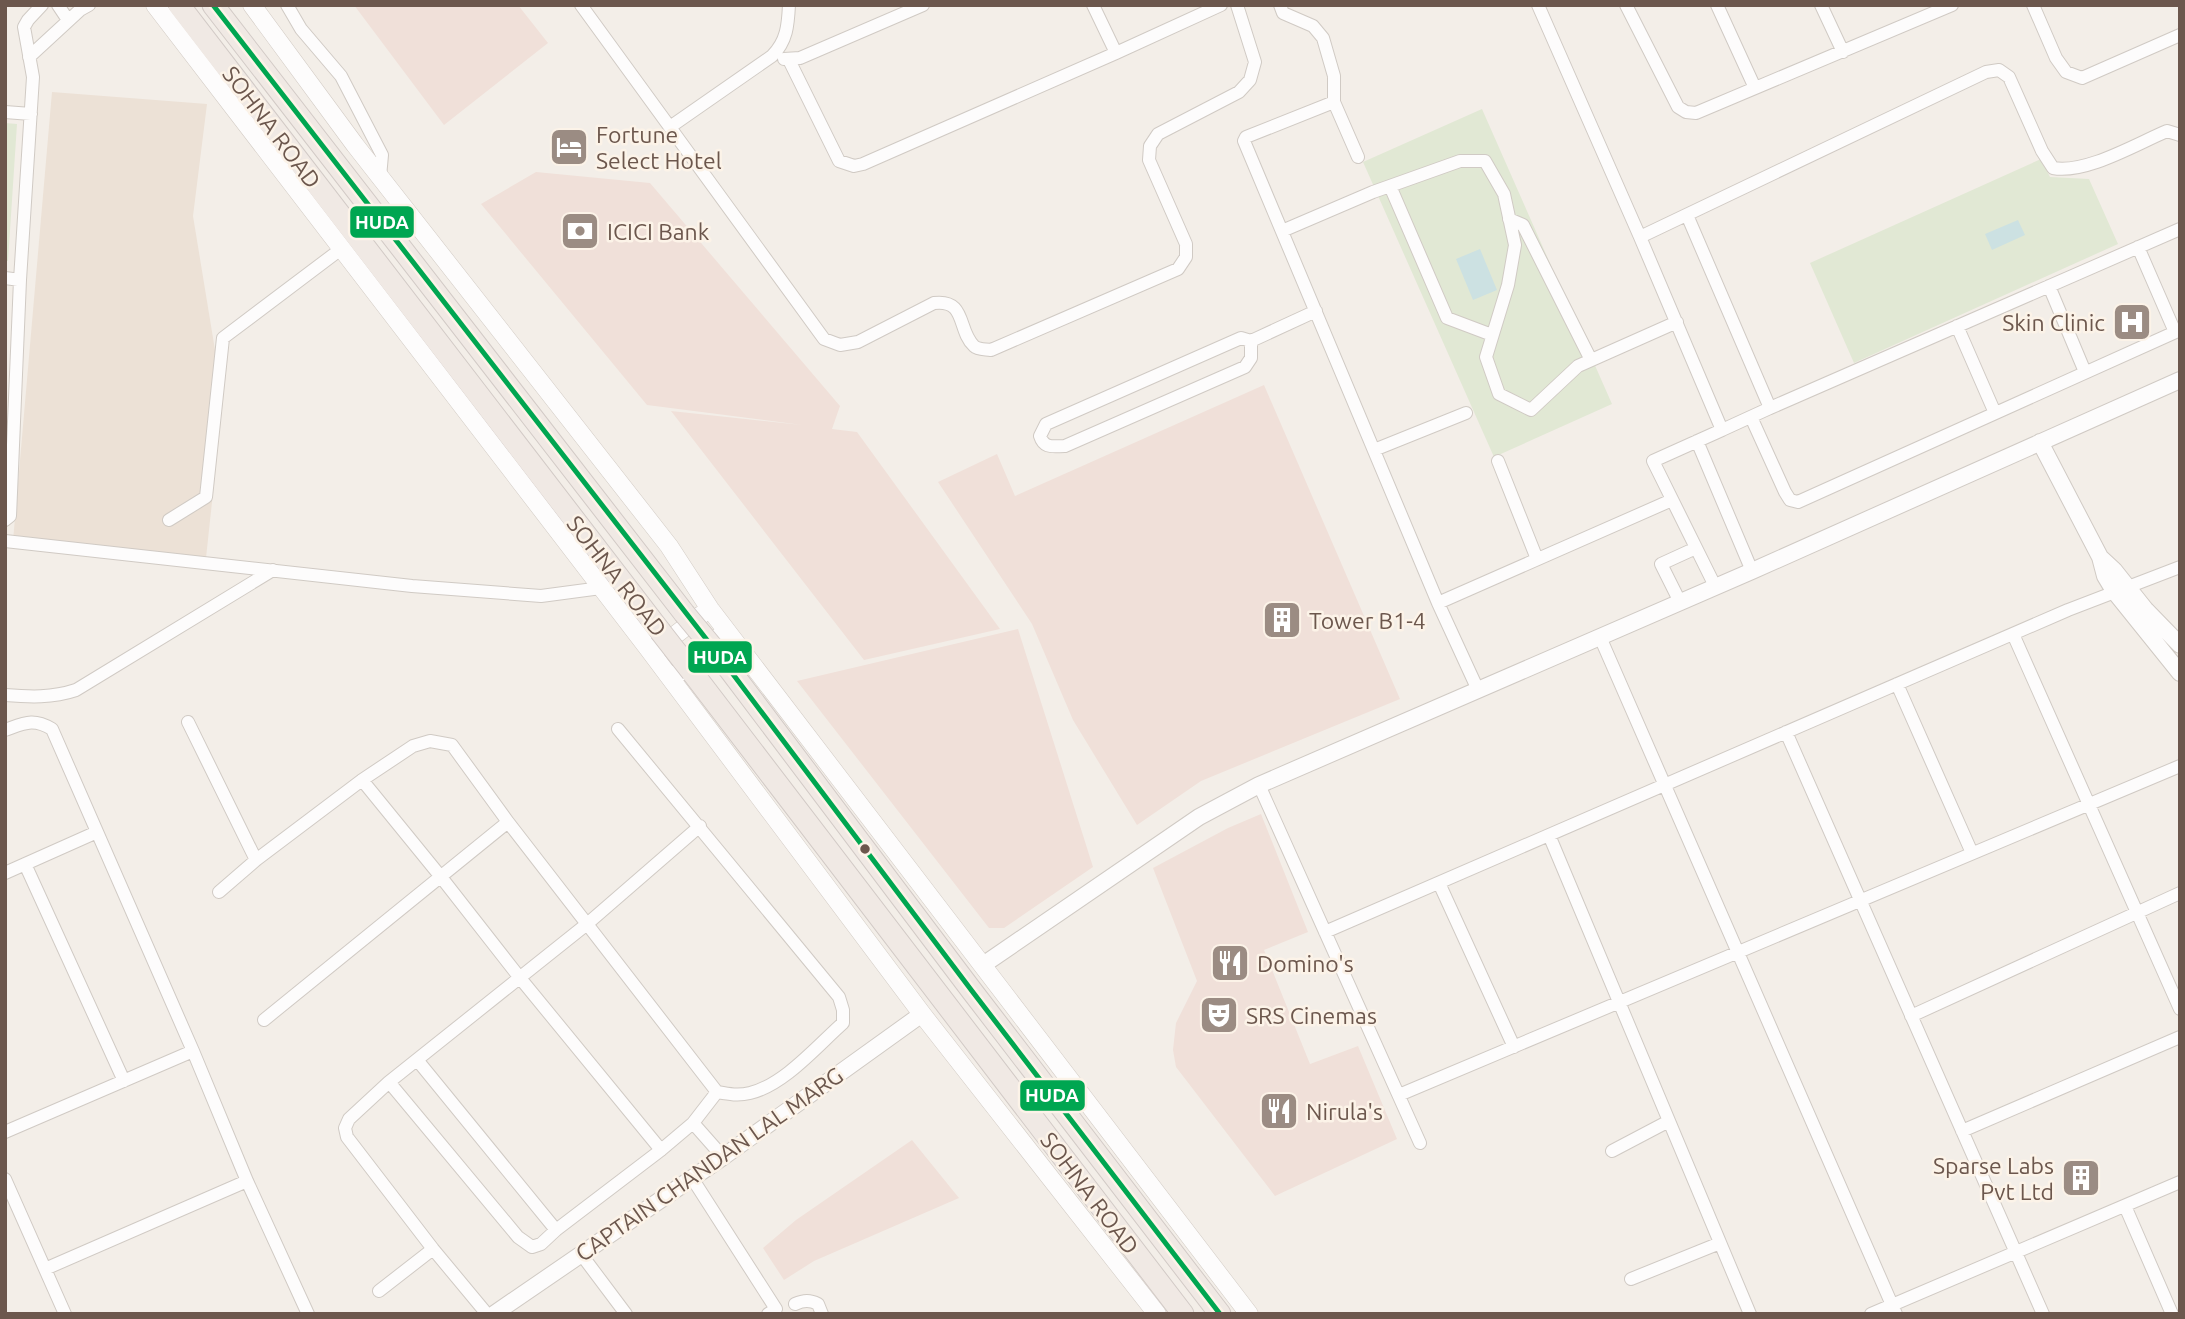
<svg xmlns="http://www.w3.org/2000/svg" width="2185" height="1319" viewBox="0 0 2185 1319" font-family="Ubuntu,sans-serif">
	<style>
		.residential { fill: #ece1d6 }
		.commercial { fill: #f0e0d9 }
		.green { fill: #e1e8d4 }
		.water { fill: #cce1e2 }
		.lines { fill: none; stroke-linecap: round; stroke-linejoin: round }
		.minor-casing { stroke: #d0cac4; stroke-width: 14 }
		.tertiary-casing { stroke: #d0cac4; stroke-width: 18 }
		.secondary-casing { stroke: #d2cbc4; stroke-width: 19 }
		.trunk-casing { stroke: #d2cac6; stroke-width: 23 }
		.minor { stroke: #fdfcfc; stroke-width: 12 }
		.tertiary { stroke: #fdfcfc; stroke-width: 16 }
		.secondary { stroke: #fdfcfc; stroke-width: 18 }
		.trunk { stroke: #f0e9e4; stroke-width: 21 }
		.trunk-bridge-casing { stroke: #d2cac6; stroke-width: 23; stroke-linecap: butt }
		.trunk-bridge { stroke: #f0e9e4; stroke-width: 21 }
		.bus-1-casing { stroke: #fcf3e8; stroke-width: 10 }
		.bus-1 { stroke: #00a651; stroke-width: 5 }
		.bus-dot { fill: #6c574d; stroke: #fcf3e8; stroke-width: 2.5 }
		.labels { text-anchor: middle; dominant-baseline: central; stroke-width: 5; stroke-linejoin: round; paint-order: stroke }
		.street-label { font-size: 23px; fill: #6c574d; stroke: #fcf3e8 }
		.poi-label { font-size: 23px; fill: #6c574d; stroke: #fcf3e8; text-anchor: start }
		.line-badge { stroke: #fcf3e8; stroke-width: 2.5 }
		.badge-label { font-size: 19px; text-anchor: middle; font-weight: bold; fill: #fff }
	</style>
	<rect width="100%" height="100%" fill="#f3eee8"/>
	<path class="residential" d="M52,92L207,104L193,216L215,350L228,353L206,558L13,541Z"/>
	<path class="commercial" d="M354,5H518L548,43L444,125Z
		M536,172L650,183L840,406L832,429L857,432L1000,629L864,660L671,411L802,425L647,405L481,204Z
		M1264,385L1400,699L1201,781L1137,825L1073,720L1032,624L938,482L997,454L1015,496Z
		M1018,629L1093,867L1004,928H989L797,681Z
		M1261,814L1308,932L1264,950L1310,1064L1358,1046L1397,1139L1275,1196L1176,1067L1173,1050L1176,1023L1197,981L1153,868L1228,828Z
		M912,1140L959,1198L814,1261L784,1280L763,1248L796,1220Z"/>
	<path class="green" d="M1482,109L1612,404L1494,457L1363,162Z
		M5,123L17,124L8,261H5Z
		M2041,159L2050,177L2089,179L2118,244L1854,363L1810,263Z"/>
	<path class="water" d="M2018,220L2025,235L1992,250L1985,234Z
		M1480,249L1497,290L1473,300L1456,259Z"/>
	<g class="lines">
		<g class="minor-casing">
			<path id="minor" d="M58,5L68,20
				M287,5L301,29L341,76L382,155L380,177
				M581,5L824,339L840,345L858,342L934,303C967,299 957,330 974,346C978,350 985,349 991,350L1178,269L1186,257V244L1149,160L1150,146L1158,134L1239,92L1250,80L1255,62L1237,5
				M1093,5L1116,53
				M1280,5L1283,13L1313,26L1323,38L1334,76V102L1358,157
				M1538,5L1640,237L1722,430L1770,408L1687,215
				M1626,5L1678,107L1686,112L1696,113L1952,5
				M1717,5L1755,88
				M1821,5L1843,52
				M2033,5L2056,58L2066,72L2082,78L2180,35
				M29,57L80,10L89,5
				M784,59L800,58L923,5
				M789,60L839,161L854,166L863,164L1116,53L1221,5
				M1334,102L1246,137L1244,141L1438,603L1478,690
				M5,112L31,114
				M670,127L772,56C787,41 788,25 789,5
				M1390,186L1447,318L1492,335
				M1509,219L1523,225L1591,360
				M1282,231L1373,192L1460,161H1485L1504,194L1515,245L1508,285L1486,357L1499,394L1531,410L1578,366L1677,322
				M1640,237L1986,72L1999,70L2009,77L2042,151L2053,168C2086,174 2136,144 2167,131L2180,135
				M2138,247L2175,332
				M5,278L20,280
				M2049,286L2085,372
				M1957,326L1995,413
				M1251,341V358L1245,367L1065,446C1053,446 1044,449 1040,436L1046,424L1241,338L1251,341L1316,311
				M1770,408L2180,229
				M1751,417L1785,492L1790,500L1798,502L2180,330
				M1697,441L1752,571
				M1374,450L1466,413
				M1498,461L1537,559
				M5,520L10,516L20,280L33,77L24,27L28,20L42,5
				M169,520L206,497L223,338L341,249
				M5,541L412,586L541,596L601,588
				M1715,586L1653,461L1722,430
				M1680,602L1661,564L1696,548
				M1438,603L1672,500
				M2013,634L2180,1009
				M1600,637L1896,1314
				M1897,684L1972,853
				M5,695C30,697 52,698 76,690L273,570
				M188,722L256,860
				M5,730C25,723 33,718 52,729L193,1051L247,1181L308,1314
				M1786,732L2043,1314
				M362,780L441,877L520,978L661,1150
				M1259,785L1420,1143
				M1549,835L1750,1314
				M25,864L124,1081
				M5,873L97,832
				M1439,883L1514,1047
				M219,892L256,860L362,780L413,746L430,741L452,745L508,822L717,1092C728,1094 738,1096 750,1093C784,1085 817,1046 843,1023V1010L839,997L618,729
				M1325,932L2068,610L2180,567
				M1911,1016L2180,893
				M264,1020L508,822
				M418,1061L556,1230
				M389,1082L518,1237L532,1247L541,1244L556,1230L661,1150L693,1123L717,1092
				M1399,1095L2180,766
				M693,1123L723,1157
				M1962,1131L2180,1037
				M5,1132L193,1051
				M1612,1151L1669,1121
				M692,1178L776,1309L768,1314
				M5,1179L65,1314
				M2125,1206L2172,1314
				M581,1254L626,1314
				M45,1269L247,1181
				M1631,1279L1720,1243
				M379,1291L433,1249
				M795,1304C804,1300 810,1300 818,1304L822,1314
				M487,1314L433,1249L347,1137L345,1128L349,1119L389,1082L587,924L700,826
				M1871,1314L2180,1182"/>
		</g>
		<g class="tertiary-casing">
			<path id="tertiary" d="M2040,442L2100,557L2105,576L2114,591L2180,673
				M2100,557L2114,570L2145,609L2180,645
				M983,965L1199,817L1259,785L1752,571L2180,380
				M494,1314L723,1157L922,1014"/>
		</g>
		<g class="secondary-casing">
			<path id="secondary" d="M155,5L647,647L922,1014L1157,1314
				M252,5L355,145L669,546L710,609L1249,1314
				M657,649L701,615
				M677,674L719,637"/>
		</g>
		<g class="trunk-casing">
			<path id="trunk" d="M179,5L660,631
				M213,5L684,613
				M714,649L972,991L1220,1314
				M692,672L1183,1314"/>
		</g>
		<use href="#minor" class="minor"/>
		<use href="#tertiary" class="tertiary"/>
		<use href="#secondary" class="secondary"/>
		<use href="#trunk" class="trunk"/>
		<g class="trunk-bridge-casing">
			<path id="trunk-bridge" d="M684,613L714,649
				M660,631L692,672"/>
		</g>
		<use href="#trunk-bridge" class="trunk-bridge"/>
		<g class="bus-1-casing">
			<path id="bus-1" d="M213,5L714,649L972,991L1220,1314"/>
		</g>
		<use href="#bus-1" class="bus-1"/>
	</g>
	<defs>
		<g id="hotel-square" transform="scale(2.0125)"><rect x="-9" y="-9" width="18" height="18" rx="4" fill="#9b8c83" stroke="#fcf3e8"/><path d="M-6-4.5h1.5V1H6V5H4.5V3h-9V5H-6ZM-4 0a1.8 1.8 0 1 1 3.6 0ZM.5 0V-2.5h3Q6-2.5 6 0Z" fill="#fff"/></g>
		<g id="bank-square" transform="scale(2.0125)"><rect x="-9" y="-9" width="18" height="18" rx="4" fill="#9b8c83" stroke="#fcf3e8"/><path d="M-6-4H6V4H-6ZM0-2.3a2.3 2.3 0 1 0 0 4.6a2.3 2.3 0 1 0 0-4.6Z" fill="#fff"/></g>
		<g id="hospital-square" transform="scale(2.0125)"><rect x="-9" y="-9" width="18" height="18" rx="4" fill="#9b8c83" stroke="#fcf3e8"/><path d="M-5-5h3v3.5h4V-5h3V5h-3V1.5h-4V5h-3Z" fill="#fff"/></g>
		<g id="building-square" transform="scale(2.0125)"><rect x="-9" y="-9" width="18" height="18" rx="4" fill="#9b8c83" stroke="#fcf3e8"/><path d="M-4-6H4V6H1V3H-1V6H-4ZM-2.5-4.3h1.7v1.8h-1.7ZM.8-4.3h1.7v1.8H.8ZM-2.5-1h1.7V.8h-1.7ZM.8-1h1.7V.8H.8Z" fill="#fff"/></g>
		<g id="restaurant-square" transform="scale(2.0125)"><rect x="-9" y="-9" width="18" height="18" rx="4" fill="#9b8c83" stroke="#fcf3e8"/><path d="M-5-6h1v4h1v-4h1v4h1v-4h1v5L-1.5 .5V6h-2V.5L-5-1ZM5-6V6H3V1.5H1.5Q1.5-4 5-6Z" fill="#fff"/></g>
		<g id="theatre-square" transform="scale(2.0125)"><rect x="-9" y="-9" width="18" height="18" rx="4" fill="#9b8c83" stroke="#fcf3e8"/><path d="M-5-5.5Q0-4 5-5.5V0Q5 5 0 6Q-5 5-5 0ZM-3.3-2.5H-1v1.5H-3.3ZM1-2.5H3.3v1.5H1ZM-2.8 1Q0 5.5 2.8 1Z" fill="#fff"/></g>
	</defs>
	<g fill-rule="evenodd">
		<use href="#hotel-square" x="569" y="147"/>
		<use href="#bank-square" x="580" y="231"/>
		<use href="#hospital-square" x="2132" y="322"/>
		<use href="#building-square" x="1282" y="620"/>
		<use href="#restaurant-square" x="1230" y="963"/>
		<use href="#theatre-square" x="1219" y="1015"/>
		<use href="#restaurant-square" x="1279" y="1111"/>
		<use href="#building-square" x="2081" y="1178"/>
	</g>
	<circle class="bus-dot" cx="865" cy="849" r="6"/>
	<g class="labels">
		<g class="street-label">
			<text transform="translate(272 127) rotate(53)">SOHNA ROAD</text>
			<text transform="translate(617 576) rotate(52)">SOHNA ROAD</text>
			<text transform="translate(709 1164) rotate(-35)">CAPTAIN CHANDAN LAL MARG</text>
			<text transform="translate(1090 1193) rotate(53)">SOHNA ROAD</text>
		</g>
		<g class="poi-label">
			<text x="596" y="134">Fortune<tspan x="596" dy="26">Select Hotel</tspan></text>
			<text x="607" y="231">ICICI Bank</text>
			<text x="2105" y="322" text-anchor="end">Skin Clinic</text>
			<text x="1309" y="620">Tower B1-4</text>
			<text x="1257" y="963">Domino's</text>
			<text x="1246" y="1015">SRS Cinemas</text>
			<text x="1306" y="1111">Nirula's</text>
			<text x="2054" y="1165" text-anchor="end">Sparse Labs<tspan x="2054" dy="26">Pvt Ltd</tspan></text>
		</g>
	</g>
	<g class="line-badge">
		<rect x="349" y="205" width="66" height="34" rx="7" fill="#00a651"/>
		<rect x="687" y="640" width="66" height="34" rx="7" fill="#00a651"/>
		<rect x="1019" y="1079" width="67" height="33" rx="7" fill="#00a651"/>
	</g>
	<g class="badge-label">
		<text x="382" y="229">HUDA</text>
		<text x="720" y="664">HUDA</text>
		<text x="1052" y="1102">HUDA</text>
	</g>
	<rect width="2185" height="1319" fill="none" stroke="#6c574d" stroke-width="14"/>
</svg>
